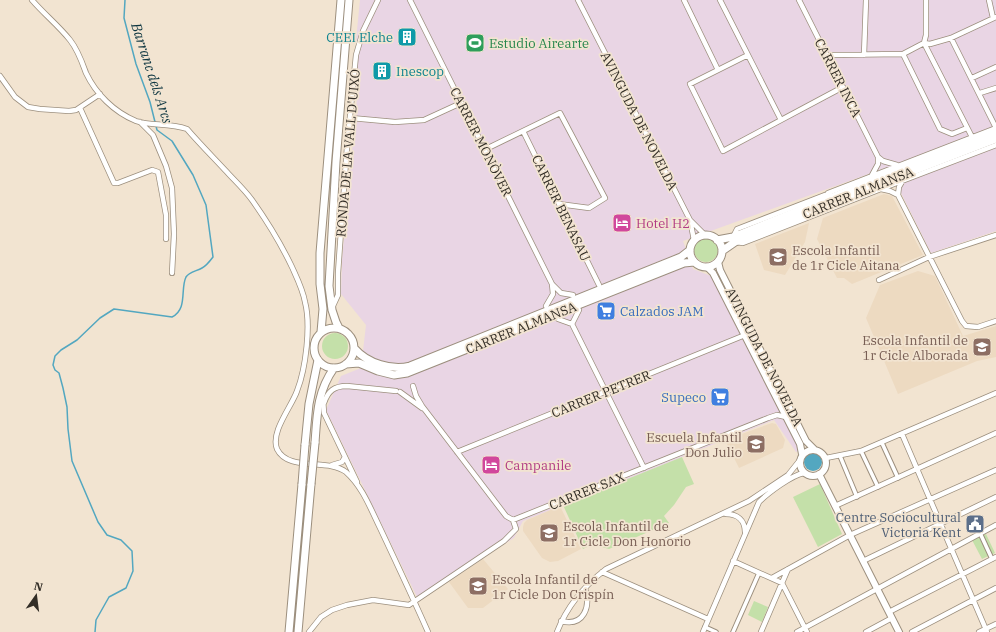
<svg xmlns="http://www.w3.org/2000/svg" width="996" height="632" viewBox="0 0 996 632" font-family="'IBM Plex Serif',serif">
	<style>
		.industrial { fill: #e9d5e4 }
		.built { fill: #eddac1 }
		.green { fill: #c4e0a9 }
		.water { fill: #53a7c0 }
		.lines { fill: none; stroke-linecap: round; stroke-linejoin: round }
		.stream { stroke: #53a7c0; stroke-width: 1.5 }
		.pedestrian-casing { stroke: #9c8f7e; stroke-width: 5.5 }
		.minor-casing { stroke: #9c8f7e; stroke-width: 6 }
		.secondary-casing { stroke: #9c8f7e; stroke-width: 8 }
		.primary-casing { stroke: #9c8f7e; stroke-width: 9 }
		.pedestrian { stroke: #fff; stroke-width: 3.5 }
		.minor { stroke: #fff; stroke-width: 4.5 }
		.secondary { stroke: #fff; stroke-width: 6 }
		.primary { stroke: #fff; stroke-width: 7 }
		.primary-bridge-casing { stroke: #9c8f7e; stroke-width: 9; stroke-linecap: butt }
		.primary-bridge { stroke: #fff; stroke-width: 7 }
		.labels { text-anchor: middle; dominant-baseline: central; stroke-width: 3.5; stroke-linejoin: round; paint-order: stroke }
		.culture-label { font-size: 13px; fill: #0d838f; stroke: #f2e4d1; text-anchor: end }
		.leisure-label { font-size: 13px; fill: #27864d; stroke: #f2e4d1; text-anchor: start }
		.street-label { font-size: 13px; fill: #322d26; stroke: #f2e4d1 }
		.hotel-label { font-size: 13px; fill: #b23c85; stroke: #f2e4d1; text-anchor: start }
		.education-label { font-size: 13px; fill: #785e54; stroke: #f2e4d1; text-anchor: start }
		.shop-label { font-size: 13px; fill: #366cbe; stroke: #f2e4d1; text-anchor: start }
		.service-label { font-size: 13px; fill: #4e5e75; stroke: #f2e4d1; text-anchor: end }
		.water-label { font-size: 14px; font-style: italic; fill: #0e3641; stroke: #f2e4d1 }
	</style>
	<rect width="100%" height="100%" fill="#f2e4d1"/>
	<path class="industrial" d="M360,0H996V231L931,253L888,167L683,241L693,269L711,276L803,449L796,452L774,420L523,521L514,538L418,599L326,410L341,376L361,368L366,325L341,294L342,260L357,98L355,93L356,40Z"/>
	<path class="built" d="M884,194L892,196L923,255L852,284L844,278H837L817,239L823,218Z
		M809,223L805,242L785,275L764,270L755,244Z
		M918,271L935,276L963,336L996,326V357L977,361L898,394L866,318L880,285Z
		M772,423L776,424L785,440L783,448L739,468L725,440Z
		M560,506L581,549L558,561L550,562L542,558L523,531V527L524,523L527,520Z
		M483,559L508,589L483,608H468L449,582Z"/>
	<path class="green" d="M694 250a12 12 0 1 1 24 0a12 12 0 1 1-24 0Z
		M322 346a13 13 0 1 1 26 0a13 13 0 1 1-26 0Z
		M682,457L694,484L686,487L674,505L664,516L669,523L609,549L598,546L599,541L583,549L563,505Z
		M820,484L842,534L818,547L793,497Z
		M986,534L995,553L982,559L972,540Z
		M754,601L768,607L762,622L748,615Z"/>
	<path class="water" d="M804 462a9 9 0 1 1 18 0a9 9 0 1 1-18 0Z"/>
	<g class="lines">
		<path class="stream" d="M95,632L96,620L109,597L126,588L133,571L132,551L121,540L107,535L98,522L72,461L68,429L67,407L63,388L59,373L55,370L53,365L55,356L61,350L77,340L100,318L114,309L172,317C188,309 180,289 186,277C189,272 197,271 202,268C206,266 210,261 213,257L206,205L193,175L172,141L157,130L150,102L136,64L124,18L125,0"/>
		<g class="pedestrian-casing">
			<path id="pedestrian" d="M882,443L898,478
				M861,451L878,487
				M840,456L857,497
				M980,533L992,559
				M705,627L716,632
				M733,632L759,573"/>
		</g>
		<g class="minor-casing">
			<path id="minor" d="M32,0C44,14 59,26 70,40C78,50 82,62 86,73C96,94 114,112 136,121C150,126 170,123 187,129C199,143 212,156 225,170C234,180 244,189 252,200C267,221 281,244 292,267C297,278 303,290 305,302C311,325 306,368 297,391C292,406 270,432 277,449C288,472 328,458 346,472C363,487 371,510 381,530C397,564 413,598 428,632
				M410,0C457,95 505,189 552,284L561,293L573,295
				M578,0L690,220L694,240
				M684,0L718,70
				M720,0L781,120
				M799,0L878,157
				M989,0L993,18
				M951,38L996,128
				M924,43L972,137
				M924,43L926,35V0
				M903,54L940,129L952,134L967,128
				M748,55L690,84L723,151L843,87
				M826,55L903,54L924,43L930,44L951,38L996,17
				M864,55L866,0
				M0,76L15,97L28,107L40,109L69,111L76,110L100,94
				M972,78L996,67
				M980,93L996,88
				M80,108L114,183H118L152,170L158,172L166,215V239
				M351,118L395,122L424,120L461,103
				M140,122L153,135L166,166L172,188L174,234L172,273
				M523,131L599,285
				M486,149L560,113L605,198L589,208L559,204
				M872,175L878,164V157L883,161L897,165
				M881,189L890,191L898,195L899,187L903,180
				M828,193L996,128
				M898,195L962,321L966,326L978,327L996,321
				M690,220L706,236
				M733,237L737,229L830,193
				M736,242L743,243L881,189L996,145
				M879,280L929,257L996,235
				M546,306L553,294L552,284
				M332,308L338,295V273L347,147L356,55L363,31L378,0
				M558,319L572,324L644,468
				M572,324L579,310
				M413,386L416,396L422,406L506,516L513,520
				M400,392L422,408
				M323,399L324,413L357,482
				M324,403C328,391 334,386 347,386L396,391
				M902,434L987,632
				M457,452L745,335
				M826,458L861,451L996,393
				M332,465L342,462L345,457
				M835,506L996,433
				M726,514C737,514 745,520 745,532
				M733,561L782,583L807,632
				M863,561L996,497
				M602,572L708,619
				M772,578L850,535L996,470
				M889,612L996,557
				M561,621C584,627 591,607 585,588
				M309,632L321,617L332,610L347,605L373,600L409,605L504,541L516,529L513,520L768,418L777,415L786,417
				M557,632C567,606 584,586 606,569L749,501L788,475L800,460
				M703,632L759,502C768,493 792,475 804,473
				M761,632L788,569
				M797,632L996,525
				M866,632L892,618
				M912,632L996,588
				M979,632L996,624"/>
		</g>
		<g class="secondary-casing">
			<path id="secondary" d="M718,262L720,270L806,441L814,449
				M707,267L713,273L800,444L802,454
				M800 463a13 13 0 1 1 26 0a13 13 0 1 1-26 0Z
				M819,474L899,632"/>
		</g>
		<g class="primary-casing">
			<path id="primary" d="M690 251a16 16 0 1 1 32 0a16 16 0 1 1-32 0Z
				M717,240L733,237L937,155L996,133
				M722,251L735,242L833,202L996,139
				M314 348a20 20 0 1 1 40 0a20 20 0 1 1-40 0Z
				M339,328L336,322L332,310L329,286L336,162L349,0
				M321,332L323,309L320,284V253L341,0
				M355,349C367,363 392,371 410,366L681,257L690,250
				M346,364L359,363L378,371L394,375L407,373L684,263L694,262
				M315,443C317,415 317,392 334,368
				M305,445L309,404L318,360
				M289,632L302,484
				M298,632L311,484"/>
		</g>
		<use href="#pedestrian" class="pedestrian"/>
		<use href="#minor" class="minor"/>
		<use href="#secondary" class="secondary"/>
		<use href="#primary" class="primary"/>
		<g class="primary-bridge-casing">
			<path id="primary-bridge" d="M302,484L305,445
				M311,484L315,443"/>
		</g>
		<use href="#primary-bridge" class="primary-bridge"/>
	</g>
	<defs>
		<g id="building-square" transform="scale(1)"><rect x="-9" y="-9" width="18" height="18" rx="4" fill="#0f9aa8" stroke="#f2e4d1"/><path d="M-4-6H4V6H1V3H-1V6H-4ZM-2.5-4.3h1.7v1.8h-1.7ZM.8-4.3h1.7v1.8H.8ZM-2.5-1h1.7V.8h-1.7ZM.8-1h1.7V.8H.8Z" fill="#fff"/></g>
		<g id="stadium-square" transform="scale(1)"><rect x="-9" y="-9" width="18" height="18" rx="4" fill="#2e9e5b" stroke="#f2e4d1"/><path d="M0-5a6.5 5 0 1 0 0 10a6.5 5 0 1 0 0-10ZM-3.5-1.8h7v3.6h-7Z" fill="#fff"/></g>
		<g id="hotel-square" transform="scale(1)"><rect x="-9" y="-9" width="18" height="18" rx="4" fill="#d1479c" stroke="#f2e4d1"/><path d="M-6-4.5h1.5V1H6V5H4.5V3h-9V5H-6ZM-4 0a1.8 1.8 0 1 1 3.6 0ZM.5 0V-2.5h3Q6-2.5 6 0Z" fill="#fff"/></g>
		<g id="school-square" transform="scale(1)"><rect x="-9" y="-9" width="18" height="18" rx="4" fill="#8d6e63" stroke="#f2e4d1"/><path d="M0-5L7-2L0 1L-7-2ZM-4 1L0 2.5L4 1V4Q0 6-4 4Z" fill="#fff"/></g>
		<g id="supermarket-square" transform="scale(1)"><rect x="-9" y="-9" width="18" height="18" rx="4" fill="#3f7fe0" stroke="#f2e4d1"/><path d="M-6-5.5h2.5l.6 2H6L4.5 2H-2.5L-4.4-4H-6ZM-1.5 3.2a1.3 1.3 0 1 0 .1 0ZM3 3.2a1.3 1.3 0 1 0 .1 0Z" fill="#fff"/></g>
		<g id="civic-square" transform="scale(1)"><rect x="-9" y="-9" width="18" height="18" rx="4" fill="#5c6f8a" stroke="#f2e4d1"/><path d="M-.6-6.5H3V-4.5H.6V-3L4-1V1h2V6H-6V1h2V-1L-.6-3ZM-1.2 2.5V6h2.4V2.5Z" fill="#fff"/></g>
	</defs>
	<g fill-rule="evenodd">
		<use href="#building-square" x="407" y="37"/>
		<use href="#stadium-square" x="475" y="43"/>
		<use href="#building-square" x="382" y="71"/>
		<use href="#hotel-square" x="622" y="223"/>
		<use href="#school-square" x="778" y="257"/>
		<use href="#supermarket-square" x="606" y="311"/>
		<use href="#school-square" x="982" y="347"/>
		<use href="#supermarket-square" x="720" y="397"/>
		<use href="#school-square" x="756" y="444"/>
		<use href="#hotel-square" x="491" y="465"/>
		<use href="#civic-square" x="975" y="524"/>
		<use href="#school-square" x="549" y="533"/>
		<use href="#school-square" x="478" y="586"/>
	</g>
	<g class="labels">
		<g class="culture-label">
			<text x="393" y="37">CEEI Elche</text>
			<text x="396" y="71" text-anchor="start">Inescop</text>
		</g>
		<g class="leisure-label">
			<text x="489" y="43">Estudio Airearte</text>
		</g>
		<g class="street-label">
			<text transform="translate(838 78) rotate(63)">CARRER INCA</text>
			<text transform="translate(639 121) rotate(63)">AVINGUDA DE NOVELDA</text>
			<text transform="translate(481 142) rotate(63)">CARRER MONÒVER</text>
			<text transform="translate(348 153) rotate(-85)">RONDA DE LA VALL D'UIXÓ</text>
			<text transform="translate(858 193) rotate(-22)">CARRER ALMANSA</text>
			<text transform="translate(561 208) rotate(64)">CARRER BENASAU</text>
			<text transform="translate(521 328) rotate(-22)">CARRER ALMANSA</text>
			<text transform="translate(764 357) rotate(63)">AVINGUDA DE NOVELDA</text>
			<text transform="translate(601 394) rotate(-22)">CARRER PETRER</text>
			<text transform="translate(587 491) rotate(-22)">CARRER SAX</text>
		</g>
		<g class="hotel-label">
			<text x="636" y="223">Hotel H2</text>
			<text x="505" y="465">Campanile</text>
		</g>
		<g class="education-label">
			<text x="792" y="250">Escola Infantil<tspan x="792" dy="15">de 1r Cicle Aitana</tspan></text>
			<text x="968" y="340" text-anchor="end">Escola Infantil de<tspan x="968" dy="15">1r Cicle Alborada</tspan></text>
			<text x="742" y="437" text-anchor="end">Escuela Infantil<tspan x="742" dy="15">Don Julio</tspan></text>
			<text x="563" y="526">Escola Infantil de<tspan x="563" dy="15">1r Cicle Don Honorio</tspan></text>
			<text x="492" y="579">Escola Infantil de<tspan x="492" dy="15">1r Cicle Don Crispín</tspan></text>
		</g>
		<g class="shop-label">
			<text x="620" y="311">Calzados JAM</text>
			<text x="706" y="397" text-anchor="end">Supeco</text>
		</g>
		<g class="service-label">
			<text x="961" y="517">Centre Sociocultural<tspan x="961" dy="15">Victoria Kent</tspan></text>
		</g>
		<g class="water-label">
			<text transform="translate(152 73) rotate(72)">Barranc dels Arcs</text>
		</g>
	</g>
	<g transform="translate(36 596) rotate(14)" stroke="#f2e4d1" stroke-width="3" paint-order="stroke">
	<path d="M0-3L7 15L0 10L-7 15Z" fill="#322d26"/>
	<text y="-6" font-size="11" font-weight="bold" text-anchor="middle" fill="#322d26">N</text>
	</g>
</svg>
